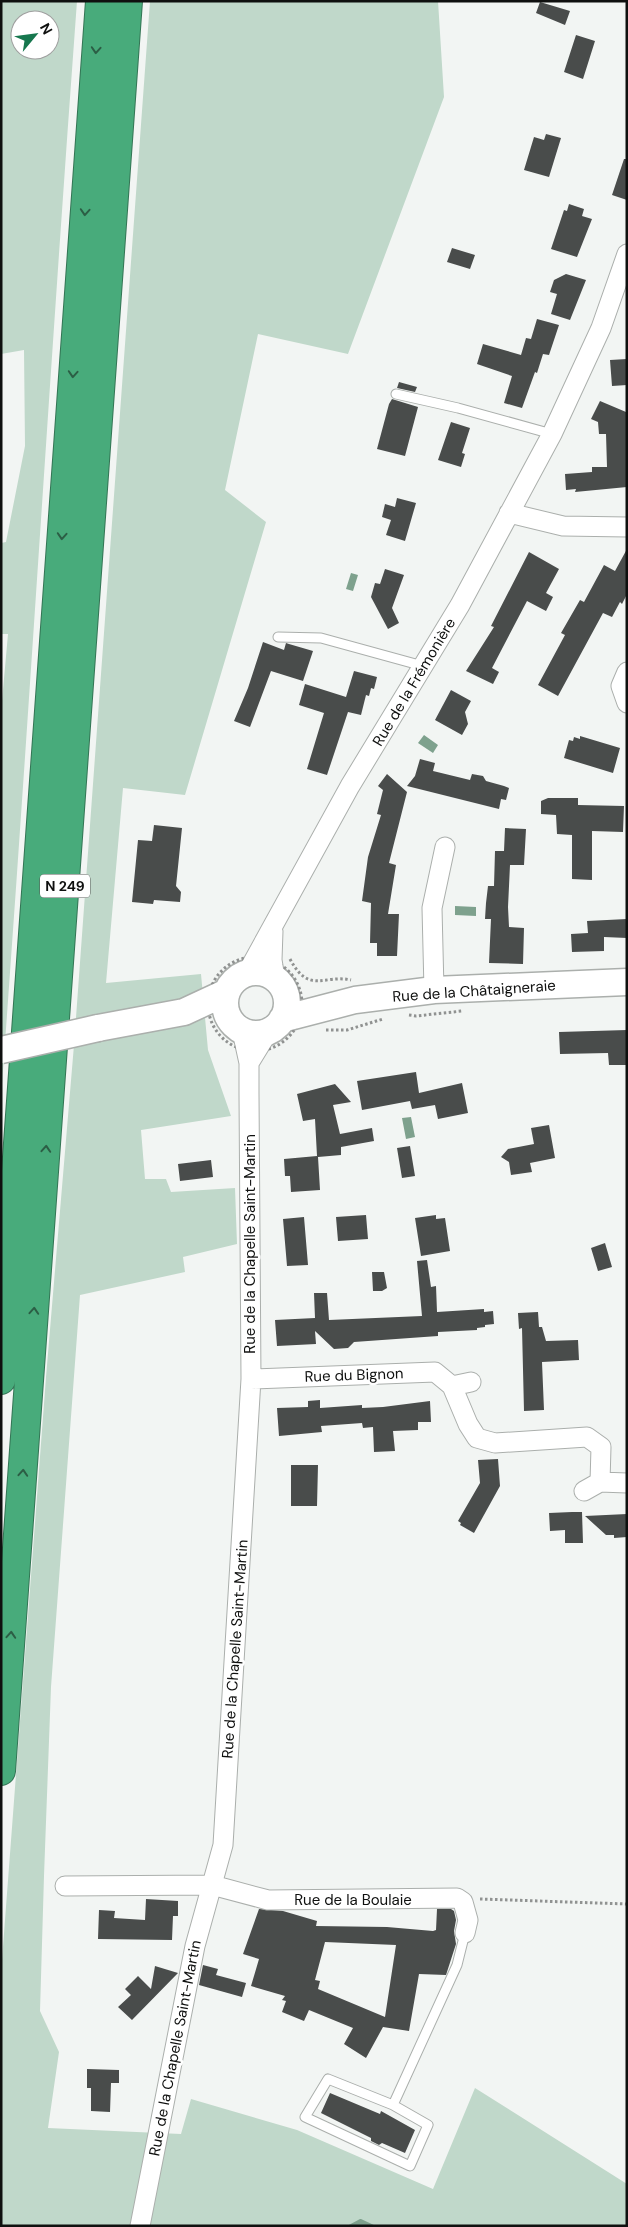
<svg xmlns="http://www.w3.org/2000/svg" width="628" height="2227" viewBox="0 0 628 2227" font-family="'DM Sans',sans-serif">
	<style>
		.green { fill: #c0d8ca; fill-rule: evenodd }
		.water { fill: #7ea18d }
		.building { fill: #494c4b; fill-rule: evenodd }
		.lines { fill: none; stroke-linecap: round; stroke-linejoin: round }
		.lane-casing { stroke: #abafac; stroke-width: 11 }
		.street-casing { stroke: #abafac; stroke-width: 21 }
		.secondary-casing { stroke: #abafac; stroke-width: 29 }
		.highway-casing { stroke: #347555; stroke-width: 30 }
		.path { stroke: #909291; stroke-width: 3; stroke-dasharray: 2.5 2.5; stroke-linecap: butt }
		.lane { stroke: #fff; stroke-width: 9 }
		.street { stroke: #fff; stroke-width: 19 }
		.secondary { stroke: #fff; stroke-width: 26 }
		.highway { stroke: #48ab7b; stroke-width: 28 }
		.secondary-bridge-casing { stroke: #abafac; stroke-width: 29; stroke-linecap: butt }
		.secondary-bridge { stroke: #fff; stroke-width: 26 }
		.oneway { stroke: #2c5e45 }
		.labels { text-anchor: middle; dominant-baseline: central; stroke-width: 5; stroke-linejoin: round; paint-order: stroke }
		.shield { fill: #fff; stroke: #575857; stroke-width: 1 }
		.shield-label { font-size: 14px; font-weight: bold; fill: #0f100f }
		.street-label { font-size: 15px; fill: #0f100f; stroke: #fff }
	</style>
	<rect width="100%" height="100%" fill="#f2f5f3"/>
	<path class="green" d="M1,1H77C50,367 28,732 1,1097V712L8,634H1V543L6,542L25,446L24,350L1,354ZM20,20H50V50H20Z
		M150,1H438L444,97L348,354L258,334L225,490L266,522L185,795L123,788L106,983L201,974L208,1050L231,1116L141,1130L145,1179H166L171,1192L235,1188L237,1244L183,1257L185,1272L80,1295L51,1687L44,1876L40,2011L59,2052L48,2128L181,2134L191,2099L297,2130L433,2189L475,2088L627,2184V2226H1V1973L46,1377L74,1045Z"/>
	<path class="water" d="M351,573L358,575L353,591L346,589Z
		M424,735L438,745L433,753L418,743Z
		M455,906L476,907V916L455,915Z
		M411,1117L415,1137L406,1139L402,1118Z
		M360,2219H361L376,2226H347Z"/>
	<path class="building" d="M540,2L570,11L565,25L536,13Z
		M576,35L595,41L583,79L564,72Z
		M546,134L561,138L549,177L524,170L534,137L544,140Z
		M624,159H627V200L612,195Z
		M569,204L584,209L582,216L592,219L577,257L551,249L564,210L567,211Z
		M452,248L475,255L470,269L447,262Z
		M566,274L586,280L570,320L551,314L557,294L550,292L554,280Z
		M537,319L559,325L549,355L543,354L537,373L535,372L522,408L504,403L512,376L477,364L483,344L521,355L526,338L531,339Z
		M627,359V385L612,386L610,360Z
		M399,382L417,387L415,392L397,388Z
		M392,399L418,407L405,456L377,449L389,404Z
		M600,401L626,412L627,487L575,492L576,489L566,490L565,474L592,472V467H607L606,434H599L598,422L591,419Z
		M451,422L470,428L462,453L465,454L461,467L438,460Z
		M397,498L416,503L405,541L386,535L391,520L382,517L385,504L395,507Z
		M627,549V594L622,604L620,602L612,617L603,613L558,696L538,685L565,635L561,633L580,600L584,602L604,565L615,571Z
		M529,552L559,569L546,593L553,597L546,611L527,601L492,668L499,672L493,684L466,671L494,627L491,626Z
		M385,569L404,575L392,608L399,623L388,629L371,597L375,583L380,584Z
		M263,642L284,650L286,643L289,644L313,651L303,681L271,671L250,727L234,721L248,688Z
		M354,671L377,677L374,689L371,688L369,696L366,695L361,715L348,712L327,775L307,769L324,713L299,705L305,684L346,697Z
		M451,690L471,701L465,712L468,724L462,735L435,720Z
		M580,736L620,748L613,773L564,758L569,740L573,741L574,737L580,739Z
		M420,759L435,763L433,771L470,780L472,774L483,776L486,781L504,786L509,788L506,800L501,799L499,809L407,786L415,776Z
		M387,774L407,792L389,863L396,865L388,914H399L397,956H377V943H370L371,903L362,901L368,857L381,815L377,814L383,790L378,786Z
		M548,798H578V805L624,806L623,832L592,831V880L572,879V835L557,834L556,815L541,814V801Z
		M154,825L182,828L176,886L181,892L180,902L154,900L153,904L132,902L138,840L152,841Z
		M505,828L526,829L524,865H510L508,907L509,927L524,928L523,964L489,963L491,919H485L486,903L488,886H494L495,851H504Z
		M627,919V938L604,937V951L572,952L571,934L588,933L587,921Z
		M627,1030V1065H609L608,1053L560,1054L559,1032Z
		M416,1072L419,1093L462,1083L468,1113L438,1119L435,1105L412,1109L410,1101L362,1110L357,1081Z
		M335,1084L351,1102L333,1105L340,1134L372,1128L374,1141L341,1147V1155L318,1157L320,1190L291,1192L290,1176H285L284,1159L317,1156L315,1119L303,1121L297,1094Z
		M549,1125L555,1158L530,1163L532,1172L511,1175L509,1162L501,1157L508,1149L534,1144L531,1128Z
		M410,1146L415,1176L402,1178L397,1148Z
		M211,1160L213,1177L180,1181L178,1164Z
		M366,1215L368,1239L338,1241L336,1217Z
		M436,1215V1219L445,1218L450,1251L421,1256L415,1218Z
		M304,1217L308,1265L287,1266L283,1219Z
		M605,1243L612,1267L598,1271L591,1248Z
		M427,1260L431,1287L436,1286L437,1312L484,1309V1312L493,1311L494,1324L485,1325V1327L477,1328V1330L438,1332V1336L354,1342L348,1348L334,1349L315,1331L316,1344L277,1346L275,1320L315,1318L314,1293H327L329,1320L422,1316L417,1261Z
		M372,1272H384L387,1288L382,1291H373Z
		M538,1312L539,1327H542L546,1341L578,1340L579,1360L542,1362L544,1410L524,1411L522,1328L519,1329L518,1313Z
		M320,1400V1408L362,1405V1408L383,1407L430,1401L431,1422H418V1430L393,1431L395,1451L374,1452L373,1427L363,1428L362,1423L321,1426L322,1432L279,1436L277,1408L308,1407V1401Z
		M498,1459L500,1486L474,1533L460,1525L461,1523L458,1521L480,1483L478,1460Z
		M291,1465H318L317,1506H291Z
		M572,1512H582L583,1543H565V1530L550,1531L549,1513Z
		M627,1514V1537L614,1538V1535H606L585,1516Z
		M146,1899L178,1901V1916H173L172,1940L98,1939L99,1910L115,1911L114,1918L145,1920Z
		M259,1909L283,1911L317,1921L316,1926L387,1927L433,1931L436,1930L437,1909H451L454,1911L456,1920L454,1931L456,1944L446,1975L419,1974L409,2031L383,2027L366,2058L344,2044L353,2028L309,2010L304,2021L282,2012L286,2001L282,2000L285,1996L251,1986L259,1959L243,1954ZM325,1942L396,1945L385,2017L318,1989L320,1981L315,1980Z
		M203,1965L218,1969L216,1975L246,1983L242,1997L199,1985Z
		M155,1966L178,1973L132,2020L118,2007L131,1995L125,1989L138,1976L151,1989Z
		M87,2069L119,2070V2083H111L110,2112L91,2111V2088H87Z
		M330,2093L380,2114L381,2111L415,2130L405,2153L382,2143L379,2145L371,2141V2138L321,2113Z"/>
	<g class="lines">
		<g class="lane-casing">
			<path id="lane" d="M396,394L458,408L552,434
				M278,637L321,638L423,666
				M393,2105L428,2125L410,2166L305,2117L328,2079L393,2105L457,1965L465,1933"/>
		</g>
		<g class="street-casing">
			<path id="street" d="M509,513L563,526L627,527
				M627,672L621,686L627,703
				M273,931L272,960L275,978
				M247,973L350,786L460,605L552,434L601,328L627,254
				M434,990L432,908L445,847
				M249,1063L268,1032
				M251,1379L435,1372L452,1386L468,1424L477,1438L495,1443L587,1437L601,1447L600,1482L627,1483
				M452,1386L471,1382
				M584,1491L600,1482
				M65,1886L212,1885L268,1900L457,1898L463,1902L468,1920L465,1933
				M140,2226L195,1946L223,1845L251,1379L249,1094V1063L242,1031"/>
		</g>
		<g class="secondary-casing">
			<path id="secondary" d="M225 1003a31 31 0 1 1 62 0a31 31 0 1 1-62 0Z
				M282,1019L355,1000L434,990L627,982
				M98,1028L184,1012L227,992"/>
		</g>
		<g class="highway-casing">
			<path id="highway" d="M1,1380L100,1
				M1,1771L128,1"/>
		</g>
		<path class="path" d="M208 1004a47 47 0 1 1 94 0a47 47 0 1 1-94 0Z
			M290,959C309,995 324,974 351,980
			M409,1015L416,1016L462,1011
			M326,1030H347L383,1019
			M480,1899L627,1904"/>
		<use href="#lane" class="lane"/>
		<use href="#street" class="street"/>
		<use href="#secondary" class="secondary"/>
		<use href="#highway" class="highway"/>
		<g class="secondary-bridge-casing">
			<path id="secondary-bridge" d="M1,1050L98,1028"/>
		</g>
		<use href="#secondary-bridge" class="secondary-bridge"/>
	</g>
	<defs><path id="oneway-chevron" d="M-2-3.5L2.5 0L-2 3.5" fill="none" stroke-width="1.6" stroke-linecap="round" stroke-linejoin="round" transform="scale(1.25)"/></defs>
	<g class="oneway">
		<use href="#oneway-chevron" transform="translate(96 50) rotate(94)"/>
		<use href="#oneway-chevron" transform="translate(85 212) rotate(94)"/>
		<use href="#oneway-chevron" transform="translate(73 374) rotate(94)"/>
		<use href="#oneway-chevron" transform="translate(62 536) rotate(94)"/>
		<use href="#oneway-chevron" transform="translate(46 1149) rotate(-86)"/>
		<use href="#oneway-chevron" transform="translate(34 1311) rotate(-86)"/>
		<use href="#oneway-chevron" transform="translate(23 1473) rotate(-86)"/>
		<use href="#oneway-chevron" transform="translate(11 1635) rotate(-86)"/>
	</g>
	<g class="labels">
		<rect class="shield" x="40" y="874.5" width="50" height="23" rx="4"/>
		<g class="shield-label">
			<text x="65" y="886">N 249</text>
		</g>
		<g class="street-label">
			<text transform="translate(414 682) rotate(-59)">Rue de la Frémonière</text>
			<text transform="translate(474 991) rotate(-4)">Rue de la Châtaigneraie</text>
			<text transform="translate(250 1244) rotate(-90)">Rue de la Chapelle Saint-Martin</text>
			<text transform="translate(354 1375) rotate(-2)">Rue du Bignon</text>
			<text transform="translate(235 1649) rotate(-86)">Rue de la Chapelle Saint-Martin</text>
			<text x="353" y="1900">Rue de la Boulaie</text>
			<text transform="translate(175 2048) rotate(-79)">Rue de la Chapelle Saint-Martin</text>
		</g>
	</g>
	<rect width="628" height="2227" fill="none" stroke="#0f100f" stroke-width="5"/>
	<g transform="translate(35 35) rotate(61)"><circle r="24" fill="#ffffff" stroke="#9f9f9f"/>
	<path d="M0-4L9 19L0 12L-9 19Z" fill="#16774e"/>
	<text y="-8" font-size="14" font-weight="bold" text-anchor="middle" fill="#0f100f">N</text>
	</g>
</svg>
